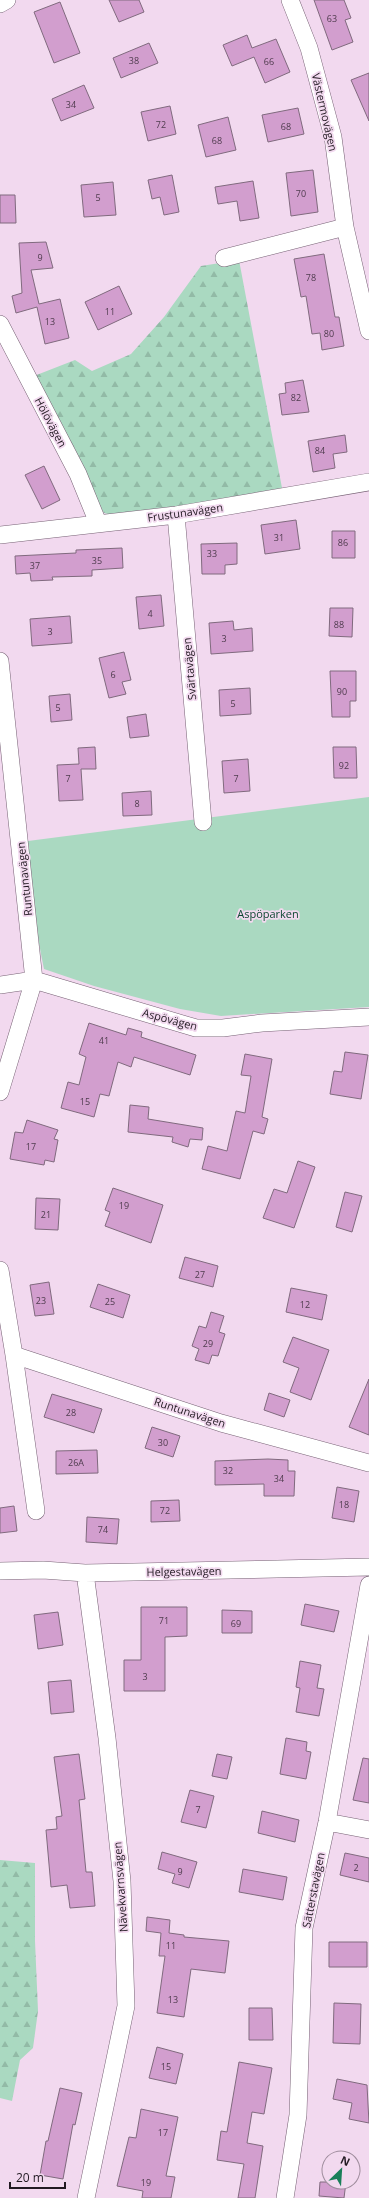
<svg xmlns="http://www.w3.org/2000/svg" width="369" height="2198" viewBox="0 0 369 2198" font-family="'Open Sans',sans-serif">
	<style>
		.forest { fill: url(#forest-firs) }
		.park { fill: #aad9c1 }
		.building { fill: #d29ece; stroke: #806a7e }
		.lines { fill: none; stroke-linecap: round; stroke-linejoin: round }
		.minor-casing { stroke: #776275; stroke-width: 18 }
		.minor { stroke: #fff; stroke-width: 17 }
		.labels { text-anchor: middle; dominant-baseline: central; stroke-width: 3.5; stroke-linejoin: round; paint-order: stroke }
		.number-label { font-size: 9px; fill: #4e3b4d }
		.street-label { font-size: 11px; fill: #221a22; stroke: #f2d9ef }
		.park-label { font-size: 11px; fill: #0c4831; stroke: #f2d9ef }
	</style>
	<defs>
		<pattern id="forest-firs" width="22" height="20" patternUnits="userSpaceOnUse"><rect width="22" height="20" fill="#aad9c1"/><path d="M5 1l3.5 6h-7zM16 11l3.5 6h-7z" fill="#92baa6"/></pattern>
	</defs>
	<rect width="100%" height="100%" fill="#f2d9ef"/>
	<path class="forest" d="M239,260L282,488L192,511L116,516L104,513L92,495L34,376L75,360L92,371L131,354L164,317L201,266Z
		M0,1860L35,1863V1941L38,2011L33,2048L20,2060L12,2101L0,2098Z"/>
	<path class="park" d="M369,797V1007L221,1016L180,1009L94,986L44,969C35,927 30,884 28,841Z"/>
	<path class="building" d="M109,0H139L144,12L119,22Z
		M314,0H344L351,18L345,20L353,42L332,50Z
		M60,2L80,53L54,63L34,12Z
		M247,35L252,48L276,39L290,72L265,83L254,57L232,66L223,45Z
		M149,43L158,63L121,78L113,58Z
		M369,73V121L351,80Z
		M84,85L94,108L61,121L52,99Z
		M170,106L176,134L148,141L141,112Z
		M298,108L304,134L268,142L262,115Z
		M228,117L236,150L206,157L198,125Z
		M313,170L318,212L291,216L286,173Z
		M172,175L179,212L164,215L160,197L152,199L148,180Z
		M253,181L259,218L240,221L237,201L218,204L215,187Z
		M113,182L116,215L84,217L81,185Z
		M0,195H15L16,223H0Z
		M46,242L53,268L31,270L39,304L60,299L69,338L45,344L37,307L16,313L12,296L22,293L19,243Z
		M324,254L335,317H339L344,346L322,350L320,333L312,334L306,296L301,297L294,259Z
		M119,286L132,314L98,330L85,302Z
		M303,380L309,412L282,415L279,394L286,393L285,383Z
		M345,435L347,452L333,454L335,468L313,472L308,441Z
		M44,466L60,500L42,509L25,475Z
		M296,520L300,549L265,554L261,525Z
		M332,531H355V558H332Z
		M237,543V564L225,565V574H202L201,544Z
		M122,548L123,568L92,570V576L52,577L53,580L31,581L30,573L16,574L15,556L76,553V550Z
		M161,595L164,626L139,629L136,597Z
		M330,608H353L352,637L329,636Z
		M70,616L72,643L32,646L30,619Z
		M233,621L234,630L252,628L253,651L211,654L209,623Z
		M124,652L131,680L122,682L126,694L109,698L99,658Z
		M330,671H356V701H350V717H332Z
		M250,688L251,714L220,716L219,690Z
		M70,694L72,720L51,722L49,696Z
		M146,714L149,736L130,738L127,717Z
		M95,747L96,769H81L83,800L59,801L57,765L79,764L78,748Z
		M333,747H356L357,778H334Z
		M248,759L250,791L224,793L222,761Z
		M151,791L152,815L123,816L122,793Z
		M89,1023L126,1035L128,1028L142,1032L141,1037L196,1055L190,1075L134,1057L131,1067L118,1062L109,1096L100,1094L94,1117L61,1108L68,1082L79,1085L86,1057L79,1054Z
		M345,1052L368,1055L361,1099L330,1094L334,1071L342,1072Z
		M245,1054L272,1059L262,1117L268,1119L264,1134L253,1131L240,1179L202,1169L208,1146L227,1151L236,1111L245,1113L251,1076L241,1075Z
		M130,1105L149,1107L148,1119L203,1128L202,1140L190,1139L188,1147L172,1142L173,1137L128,1132Z
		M27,1120L58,1130L54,1139L58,1140L54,1162L45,1160L44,1165L10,1159L15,1132L23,1133Z
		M298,1161L315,1167L294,1228L263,1218L274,1189L287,1193Z
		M113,1188L163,1205L151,1243L105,1226L110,1212L105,1210Z
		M345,1192L362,1196L352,1232L336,1227Z
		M36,1198L60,1199L58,1230L35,1229Z
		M185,1257L218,1266L213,1287L179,1278Z
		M49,1282L54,1314L35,1316L30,1285Z
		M98,1284L130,1295L123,1318L90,1307Z
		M291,1288L327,1295L322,1320L286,1312Z
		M211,1312L224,1316L219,1332L225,1334L218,1356L212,1355L209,1364L195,1360L199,1349L192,1346L199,1326L206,1328Z
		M293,1337L329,1350L311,1400L290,1392L299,1368L283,1362Z
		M369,1379V1435L349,1427Z
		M269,1393L290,1400L284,1417L264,1410Z
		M52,1394L102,1409L94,1433L44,1417Z
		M152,1427L180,1436L173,1457L145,1448Z
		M97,1450L98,1473L56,1474V1451Z
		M268,1459L288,1460V1471H295L294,1496H264V1484L215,1485V1461Z
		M337,1487L359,1491L354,1522L332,1518Z
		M179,1500L180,1521L151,1522V1501Z
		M14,1506L17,1531L0,1533V1508Z
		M87,1517L119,1519L117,1544L86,1542Z
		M305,1604L339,1611L334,1632L301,1625Z
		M141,1607H187V1636L165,1637V1691H124V1660H141Z
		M222,1610L252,1611V1633H222Z
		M58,1612L63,1645L38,1649L34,1615Z
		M300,1661L321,1665L317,1688L324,1689L319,1716L296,1712L300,1688L296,1687Z
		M71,1680L74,1712L51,1714L48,1682Z
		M286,1738L307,1742L306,1751L311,1752L306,1779L280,1774Z
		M79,1754L85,1799L79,1800L86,1872H92L95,1906L70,1908L67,1885L51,1887L46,1830L57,1829L56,1817L62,1816L54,1757Z
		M217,1754L232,1757L227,1779L212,1776Z
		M363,1758L369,1759V1803L353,1800Z
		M190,1790L214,1796L206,1828L181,1822Z
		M262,1811L299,1820L295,1842L258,1833Z
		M162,1852L197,1862L189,1888L172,1883L175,1874L158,1869Z
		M345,1853L369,1858V1882L340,1875Z
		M243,1869L287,1877L283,1900L239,1892Z
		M147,1917L170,1920L169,1933L184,1935V1937L229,1941L225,1973L191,1969L184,2017L157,2013L165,1956H159L161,1933L146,1931Z
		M329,1942H367V1967H329Z
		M334,2003L361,2004L360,2044L333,2043Z
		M249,2008H272L273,2040H249Z
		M157,2047L183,2054L176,2084L149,2078Z
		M239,2062L272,2068L264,2114L252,2112L247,2143L263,2146L255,2198H238L244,2164L217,2160L221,2131L227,2132Z
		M337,2079L367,2085L369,2123L349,2119L352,2103L333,2099Z
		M60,2088L82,2093L75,2125L73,2124L63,2179L40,2175L46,2141H48Z
		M141,2109L178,2117L166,2176L175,2177L171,2198H142L143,2191L117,2186L129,2137L136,2138Z
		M320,2182H346L344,2198L319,2196Z"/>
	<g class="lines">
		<g class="minor-casing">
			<path id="minor" d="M290,0L309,48L333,137L345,227L369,331
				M0,4L7,0
				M224,258L345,227
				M0,324L78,474L98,523
				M176,515L203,822
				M0,535L176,515L369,482
				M0,661L34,980L0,1092
				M0,985L34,980L196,1028H223L262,1023L369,1017
				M0,1270L14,1355L221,1423L369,1463
				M14,1355L36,1511
				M0,1571L43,1570L85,1573L369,1567
				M85,1573L107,1738L122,1881L126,2006L86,2198
				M327,1822L369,1830
				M285,2198L298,2115L304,1928L327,1822L369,1585"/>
		</g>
		<use href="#minor" class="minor"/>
	</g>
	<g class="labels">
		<g class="number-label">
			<text x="332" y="18">63</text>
			<text x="134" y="60">38</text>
			<text x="269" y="61">66</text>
			<text x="71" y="104">34</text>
			<text x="161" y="124">72</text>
			<text x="286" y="126">68</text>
			<text x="217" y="140">68</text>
			<text x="301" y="193">70</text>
			<text x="98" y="197">5</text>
			<text x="40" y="257">9</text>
			<text x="311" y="277">78</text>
			<text x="110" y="311">11</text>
			<text x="50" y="321">13</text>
			<text x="329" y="333">80</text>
			<text x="296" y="397">82</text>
			<text x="320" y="450">84</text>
			<text x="279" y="537">31</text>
			<text x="343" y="542">86</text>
			<text x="212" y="553">33</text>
			<text x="97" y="560">35</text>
			<text x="35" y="565">37</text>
			<text x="150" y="613">4</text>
			<text x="339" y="624">88</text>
			<text x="50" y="631">3</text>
			<text x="224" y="638">3</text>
			<text x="113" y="674">6</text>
			<text x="342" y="691">90</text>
			<text x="233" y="703">5</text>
			<text x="58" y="707">5</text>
			<text x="344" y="765">92</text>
			<text x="68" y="778">7</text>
			<text x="236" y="778">7</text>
			<text x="137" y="803">8</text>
			<text x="104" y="1040">41</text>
			<text x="85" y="1101">15</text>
			<text x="31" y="1146">17</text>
			<text x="124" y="1205">19</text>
			<text x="46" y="1214">21</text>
			<text x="200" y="1274">27</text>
			<text x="41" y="1300">23</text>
			<text x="110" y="1301">25</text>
			<text x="305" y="1304">12</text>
			<text x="208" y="1343">29</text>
			<text x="71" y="1412">28</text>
			<text x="163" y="1442">30</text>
			<text x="76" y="1462">26A</text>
			<text x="228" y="1470">32</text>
			<text x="279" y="1478">34</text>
			<text x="344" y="1504">18</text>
			<text x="165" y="1510">72</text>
			<text x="103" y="1529">74</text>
			<text x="164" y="1620">71</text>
			<text x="236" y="1623">69</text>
			<text x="145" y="1676">3</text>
			<text x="198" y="1809">7</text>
			<text x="356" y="1867">2</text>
			<text x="180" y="1871">9</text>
			<text x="171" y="1945">11</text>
			<text x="173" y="1999">13</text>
			<text x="166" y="2066">15</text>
			<text x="163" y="2132">17</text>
			<text x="146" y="2182">19</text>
		</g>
		<g class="street-label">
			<text transform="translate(325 112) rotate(77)">Västermovägen</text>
			<text transform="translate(51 422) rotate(62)">Hölövägen</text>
			<text transform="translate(185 512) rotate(-8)">Frustunavägen</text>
			<text transform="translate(189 669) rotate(-95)">Svärtavägen</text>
			<text transform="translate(24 879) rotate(-96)">Runtunavägen</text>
			<text transform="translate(170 1019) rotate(15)">Aspövägen</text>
			<text transform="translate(190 1412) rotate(18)">Runtunavägen</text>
			<text transform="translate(184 1571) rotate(-1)">Helgestavägen</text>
			<text transform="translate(120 1887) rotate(-94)">Nävekvarnsvägen</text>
			<text transform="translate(313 1890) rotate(-79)">Sätterstavägen</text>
		</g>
		<g class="park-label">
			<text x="268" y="913">Aspöparken</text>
		</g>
	</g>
	<g transform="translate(341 2170) rotate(25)"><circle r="19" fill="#f2d9ef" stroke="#9f8d9d"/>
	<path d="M0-3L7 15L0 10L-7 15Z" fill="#197f59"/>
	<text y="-6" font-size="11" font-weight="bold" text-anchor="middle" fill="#221a22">N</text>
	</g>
	<path d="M10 2182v6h55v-6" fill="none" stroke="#221a22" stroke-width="2"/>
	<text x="16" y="2182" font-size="12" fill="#221a22" stroke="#f2d9ef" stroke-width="3" paint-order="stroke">20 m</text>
</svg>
